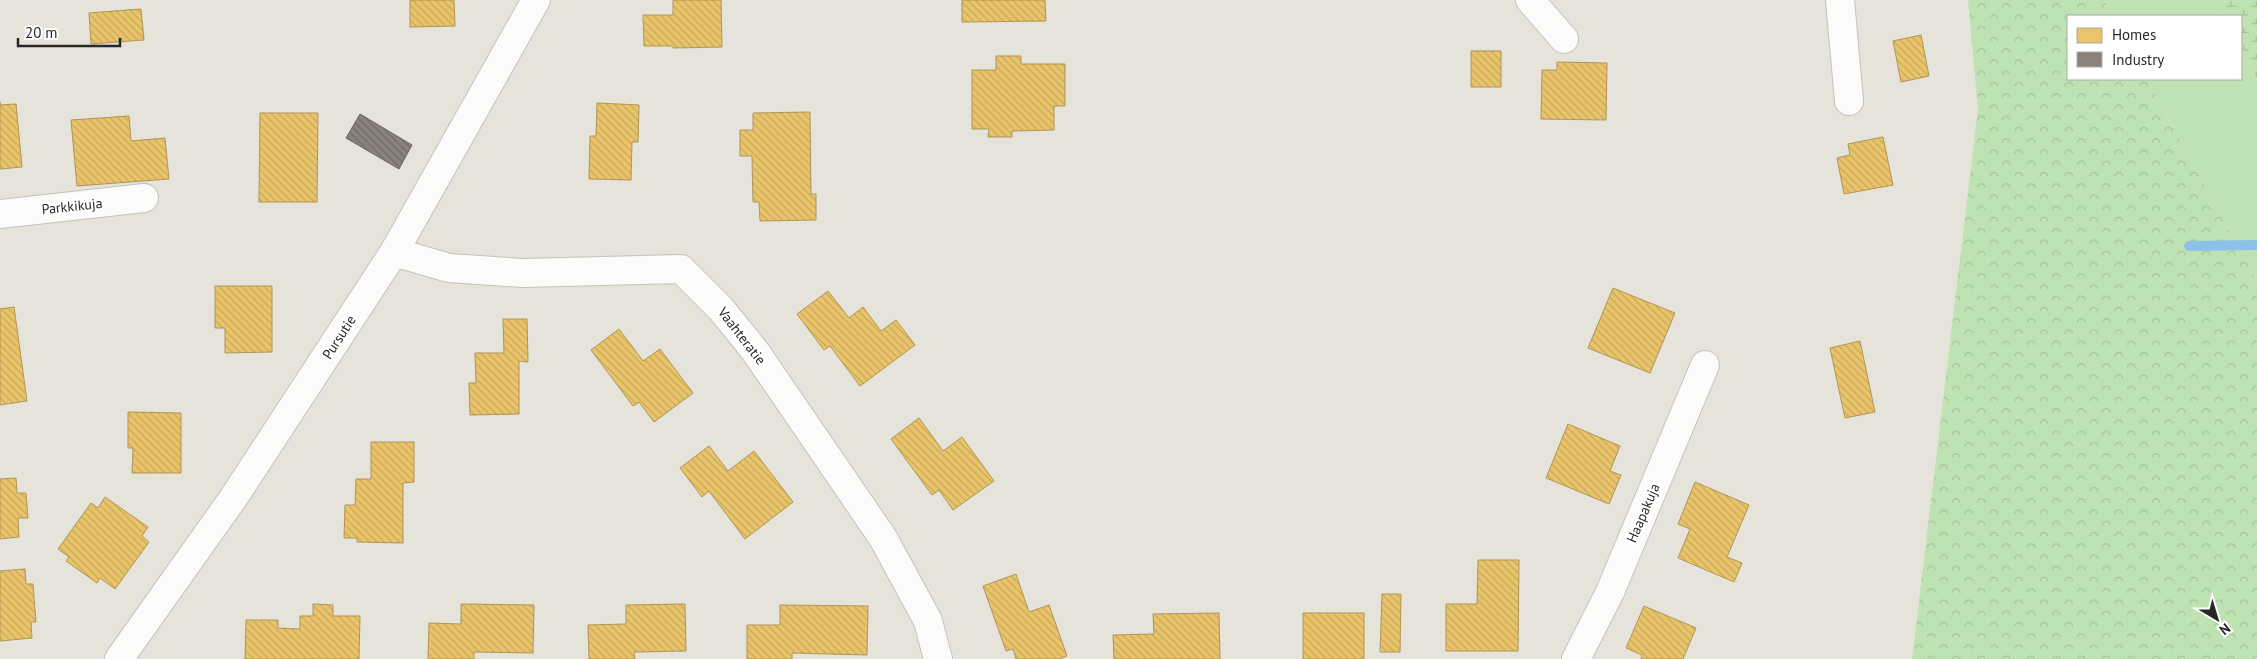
<svg xmlns="http://www.w3.org/2000/svg" width="2257" height="659" viewBox="0 0 2257 659" font-family="'PT Sans',sans-serif">
	<style>
		.grass { fill: #bfe2b3 }
		.forest { fill: url(#forest-crowns) }
		.wetland { fill: url(#wetland-marsh) }
		.homes { fill: url(#homes-back-hatch); stroke: #af9556 }
		.industry { fill: url(#industry-back-hatch); stroke: #6c6662 }
		.lines { fill: none; stroke-linecap: round; stroke-linejoin: round }
		.stream { stroke: #8ec1e9; stroke-width: 10 }
		.minor-casing { stroke: #c3c2c1; stroke-width: 30 }
		.minor { stroke: #fbfbfa; stroke-width: 28 }
		.labels { text-anchor: middle; dominant-baseline: central; stroke-width: 5; stroke-linejoin: round; paint-order: stroke }
		.street-label { font-size: 14px; fill: #272727; stroke: #fff }
	</style>
	<defs>
		<pattern id="forest-crowns" width="20" height="18" patternUnits="userSpaceOnUse" patternTransform="scale(1.25)"><rect width="20" height="18" fill="#bfe2b3"/><path d="M2 6a3 3 0 1 1 6 0M12 15a3 3 0 1 1 6 0" fill="none" stroke="#a4c29a"/></pattern>
		<pattern id="wetland-marsh" width="20" height="14" patternUnits="userSpaceOnUse" patternTransform="scale(1.25)"><rect width="20" height="14" fill="#bfe2b3"/><path d="M1 5h8M5 5V1M11 12h8M15 12V8" fill="none" stroke="#a4c29a"/></pattern>
		<pattern id="homes-back-hatch" width="6" height="6" patternUnits="userSpaceOnUse" patternTransform="scale(1.25)"><rect width="6" height="6" fill="#e9c46a"/><path d="M-1 5l2 2M0 0l6 6M5-1l2 2" fill="none" stroke="#c8a85c"/></pattern>
		<pattern id="industry-back-hatch" width="6" height="6" patternUnits="userSpaceOnUse" patternTransform="scale(1.25)"><rect width="6" height="6" fill="#8a817c"/><path d="M-1 5l2 2M0 0l6 6M5-1l2 2" fill="none" stroke="#716a66"/></pattern>
	</defs>
	<rect width="100%" height="100%" fill="#e6e3db"/>
	<path class="grass" d="M2104,0H2213L2222,16H2113Z
		M2241,50L2257,80V282L2147,79H2241Z"/>
	<path class="forest" d="M1968,0H2104L2113,16H2068V79H2147L2257,282V659H1912L1978,109Z"/>
	<path class="wetland" d="M2213,0H2257V80L2241,50V16H2222Z"/>
	<path class="homes" d="M410,0H454L455,26L410,27Z
		M673,0H721L722,47L673,48L672,46H644L643,15H673Z
		M962,0H1045L1046,21L962,22Z
		M141,9L144,40L91,44L89,13Z
		M1921,35L1929,76L1901,82L1893,41Z
		M1471,51H1501V87H1471Z
		M996,56H1021V64H1065V106H1054V130L1012,131V137H988L989,129H972V70H996Z
		M1557,62L1607,63L1606,120L1541,119L1542,70H1557Z
		M0,102V105L16,104L22,167L0,169Z
		M597,103L639,105L638,142H632L631,180L589,179L590,136H596Z
		M810,112L811,194H816V220L760,221L759,202H753L752,156H740V130H753V113Z
		M260,113H318L317,202H259Z
		M129,116L131,141L165,138L169,179L77,186L71,120Z
		M1883,137L1893,185L1844,194L1837,158L1850,155L1848,144Z
		M215,286H272V352L225,353V328H215Z
		M1613,288L1675,313L1650,373L1588,348Z
		M828,291L849,318L863,307L881,331L896,320L915,345L860,386L830,346L824,350L797,314Z
		M14,307L27,401L0,405V309Z
		M503,319H527L528,362L519,361V414L470,415L469,383H476L475,353H504Z
		M619,329L643,361L660,349L693,393L654,422L639,402L633,406L591,350Z
		M1860,341L1875,412L1845,418L1830,348Z
		M128,412L181,413V473H132L133,448H128Z
		M919,418L943,451L962,437L994,481L953,510L939,490L932,495L891,439Z
		M1568,424L1620,446L1610,471L1621,475L1609,504L1546,478Z
		M371,442H414V482L403,483V543L357,542V538H344L345,505H355L356,479H371Z
		M709,446L728,471L754,451L793,502L745,539L709,491L702,497L680,468Z
		M16,478L17,493H26L28,518H18L19,537L0,539V479Z
		M1695,482L1749,505L1727,557L1742,563L1734,582L1678,558L1690,529L1678,524Z
		M105,497L148,527L142,536L149,542L115,589L100,578L97,583L66,561L69,557L58,549L91,503L98,508Z
		M1478,560H1519L1518,651H1446V604H1477Z
		M25,569L26,584H33L36,622H31L32,638L0,641V571Z
		M1016,574L1029,612L1049,605L1067,656L1059,659H1016L1013,649L1006,651L983,586Z
		M1382,594H1401L1400,652H1380Z
		M313,604L333,605V616H360L359,659H245L246,620H278V628L300,629V616H313Z
		M461,604L534,605L533,653L474,652V659H428L429,623L461,624Z
		M685,604L686,651L634,652L635,659H589L588,625L626,624V605Z
		M780,605L868,606L867,655L792,653V659H747V625H780Z
		M1644,606L1696,628L1683,659H1641L1642,655L1626,648Z
		M1219,613L1220,659H1114L1113,635L1154,634L1153,614Z
		M1303,613H1364V659H1303Z"/>
	<path class="industry" d="M360,114L412,145L399,169L346,138Z"/>
	<g class="lines">
		<path class="stream" d="M2189,246L2257,245"/>
		<g class="minor-casing">
			<path id="minor" d="M1530,0L1564,39
				M1840,0L1849,101
				M0,214L144,198
				M394,252L449,268L523,273L681,269L721,309L755,351L883,538L928,621L938,659
				M119,659L234,497L394,252L536,0
				M1576,659L1610,592L1705,365"/>
		</g>
		<use href="#minor" class="minor"/>
	</g>
	<g class="labels">
		<g class="street-label">
			<text transform="translate(72 206) rotate(-6)">Parkkikuja</text>
			<text transform="translate(742 336) rotate(52)">Vaahteratie</text>
			<text transform="translate(339 337) rotate(-57)">Pursutie</text>
			<text transform="translate(1643 513) rotate(-67)">Haapakuja</text>
		</g>
	</g>
	<rect x="2067" y="15" width="175" height="65" fill="#ffffff" stroke="#a9a9a9"/>
	<rect x="2077" y="28" width="25" height="15" fill="#e9c46a" stroke="#a9a9a9"/>
	<text x="2112" y="40" font-size="15" fill="#272727">Homes</text>
	<rect x="2077" y="52" width="25" height="15" fill="#8a817c" stroke="#a9a9a9"/>
	<text x="2112" y="65" font-size="15" fill="#272727">Industry</text>
	<g transform="translate(2217 619) rotate(142)" stroke="#ffffff" stroke-width="4" paint-order="stroke">
	<path d="M0-4L9 19L0 12L-9 19Z" fill="#272727"/>
	<text y="-8" font-size="14" font-weight="bold" text-anchor="middle" fill="#272727">N</text>
	</g>
	<path d="M18 38v8h102v-8" fill="none" stroke="#272727" stroke-width="2.5"/>
	<text x="25" y="38" font-size="15" fill="#272727" stroke="#ffffff" stroke-width="4" paint-order="stroke">20 m</text>
</svg>
